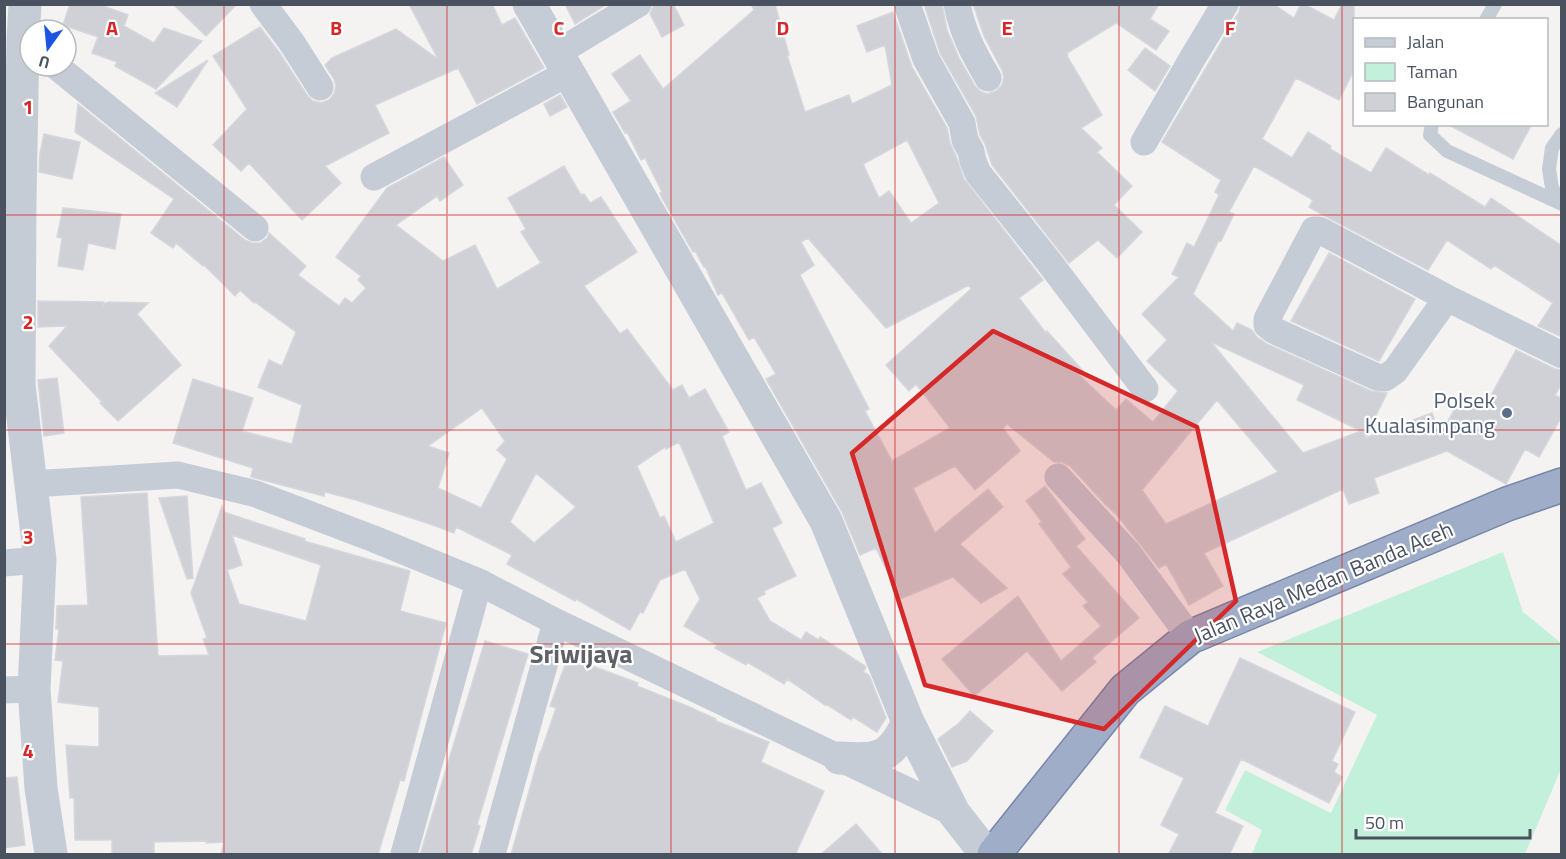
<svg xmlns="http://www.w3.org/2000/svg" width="1566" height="859" viewBox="0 0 1566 859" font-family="'Titillium Web',sans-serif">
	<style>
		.green { fill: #c3f0db }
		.building { fill: #cfd1d6; stroke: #d6d7dd; stroke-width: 1.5; fill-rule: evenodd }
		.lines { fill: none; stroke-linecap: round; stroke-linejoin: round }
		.trunk-casing { stroke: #7687ab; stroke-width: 36 }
		.service { stroke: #c6ccd6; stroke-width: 14 }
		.minor { stroke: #c6ccd6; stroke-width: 27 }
		.tertiary { stroke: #c6ccd6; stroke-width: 33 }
		.trunk { stroke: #9fadc8; stroke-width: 33 }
		.marked { fill: #d62828; fill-opacity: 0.2; stroke: #d62828; stroke-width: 4.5; stroke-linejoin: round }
		.grid { fill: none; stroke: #d62828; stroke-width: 1.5; stroke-opacity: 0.55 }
		.service-dot { fill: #5c6f8a; stroke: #fff; stroke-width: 2 }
		.labels { text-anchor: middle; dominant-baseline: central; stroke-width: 4.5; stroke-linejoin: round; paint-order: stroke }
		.service-label { font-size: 22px; fill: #4e5e75; stroke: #fff; text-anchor: end }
		.street-label { font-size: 22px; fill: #4a5260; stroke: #fff }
		.quarter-label { font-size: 26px; font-weight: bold; fill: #5f6167; stroke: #fff }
		.grid-label { font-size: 20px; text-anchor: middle; font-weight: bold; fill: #d62828; stroke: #fff; stroke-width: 4.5; stroke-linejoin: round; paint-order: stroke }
	</style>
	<rect width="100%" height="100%" fill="#f4f3f2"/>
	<path class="green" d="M1503,552L1523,612L1561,643V769L1525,854H1252L1262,830L1225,810L1245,770L1331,813L1377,715L1257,652Z"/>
	<path class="building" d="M70,4H98L128,15L124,26L154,43L164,28L202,41L156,89L115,66L117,62L92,53L98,37L63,25Z
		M173,4H237L206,36Z
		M409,4H492L502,25L515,18L544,68L477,104L458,68L375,105L389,133L325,166L341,183L302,220L249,163L241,171L213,145L247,109L213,56L260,27L279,52L307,95L313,101L321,103L329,100L334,94L336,86L334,79L325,65L332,58L396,29L438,59Z
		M565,4H607L575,24Z
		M654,4H673L684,25L662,37L650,14Z
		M751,4H775L789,55H787L805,112L849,95L852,104L892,85L885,45L867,52L857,26L893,12L912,67L947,128L950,143L956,156L964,179L1043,280L1019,298L1046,333L1047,331L1083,371L1079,375L1116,410L1126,399L1153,422L1178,391L1147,361L1167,340L1142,314L1179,277L1172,274L1187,243L1194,247L1219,195L1215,192L1221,180L1162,142L1239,12L1241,4H1273L1294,18L1301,4H1304L1334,20L1342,4H1354V70L1339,100L1296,78L1262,139L1292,158L1308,132L1331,146L1330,149L1371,173L1386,148L1429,175L1430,173L1485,207L1491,198L1562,246V337L1538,326L1553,303L1494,265L1491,269L1447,240L1428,270L1323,215L1309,207L1313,200L1254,166L1229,212L1234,214L1221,241L1219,240L1193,294L1233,331L1237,323L1252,330L1257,337L1267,344L1371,391L1387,393L1365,438L1432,413L1440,435L1461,398L1483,410L1516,350L1555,369L1562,370V383L1555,395L1562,399V416L1539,457L1525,449L1506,484L1447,451L1374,478L1379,493L1349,504L1343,489L1204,553L1223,586L1189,605L1166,564L1159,568L1116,514L1106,505L1070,466L1062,462H1054L1007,424L1003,428L1020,451L975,490L955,466L913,488L935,533L988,489L1003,507L960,544L1007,588L981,603L953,577L900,599L876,548L860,555L842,512L766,379L776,374L754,337L749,340L722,293L718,295L705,266L704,267L695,251L693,252L662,198L660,193L662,192L645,158L641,160L627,132L625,133L613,112L631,101L612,74L640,55L663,89L754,10ZM907,140L939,203L911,223L889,191L879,198L863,164ZM808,238L886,328L969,285L971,289L886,365L909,391L916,384L950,428L892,461L865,411L869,409L800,275L814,265L801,242ZM1211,342L1304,385L1297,400L1361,431L1303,453ZM1217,400L1278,472L1166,524L1142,490Z
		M924,4H942L947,30L959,58L975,86L980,91L987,94L996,91L1002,85L1004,77L1002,70L984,36L973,4H1159L1150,19L1169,31L1156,50L1116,23L1067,53L1068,55L1067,56L1102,115L1081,128L1102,148L1097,152L1132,186L1114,205L1142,232L1117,258L1098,240L1069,263L992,165L985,144L980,135L976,116L940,53Z
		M1145,48L1170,66L1155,91L1128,70Z
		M208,60L177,107L155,93Z
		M560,95L567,107L550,116L544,104Z
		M78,104L245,240L252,243H260L267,238L269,233L306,266L298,275L339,306L345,298L352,303L366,288L358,280L361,276L336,257L387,188L444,157L463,185L440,201L437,196L396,225L443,261L475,245L497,289L541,263L521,232L526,229L508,198L564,166L581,195L584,194L590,203L601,197L637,252L584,286L620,334L627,329L673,390L682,385L689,398L705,389L729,432L722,436L746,490L761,483L782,523L772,528L796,576L764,591L765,594L757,598L770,621L801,640L806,632L819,640L820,637L865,666L866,668L863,672L869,675L886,718L877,732L853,717L851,720L826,704L825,705L787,679L784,684L747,662L746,665L715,648L717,645L684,626L700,599L685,569L660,580L643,613L640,612L630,630L576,599L575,601L507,564L512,555L456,527L454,533L430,524L356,500L325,492L324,496L251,477L253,468L173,443L193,379L253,398L242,431L292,444L302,405L258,387L269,360L282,366L296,332L255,302L254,303L240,290L235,296L204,265L203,266L176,243L173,248L151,233L174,199L75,132ZM482,408L505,441L497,450L507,459L481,508L438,488L449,453L428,446ZM679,442L714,523L676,542L664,516L660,518L637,466L665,447L666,449ZM536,473L576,507L534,543L510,522Z
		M1447,124H1532L1513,159Z
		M44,134L80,142L72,179L39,172L40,153Z
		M63,208L121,214L115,249L88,243L83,270L58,266L62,238L57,237Z
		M1329,253L1415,299L1379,361L1291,321Z
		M38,301L104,302L103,306L106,303L109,302L148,303L137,314L181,365L118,421L100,403L102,402L49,346L67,326L38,327Z
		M57,378L64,433L44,436L38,380Z
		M1045,486L1085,539L1076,546L1139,618L1092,658L1096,662L1062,691L1027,651L974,696L942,659L1018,596L1061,661L1101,626L1083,606L1088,602L1063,574L1071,567L1039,524L1042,522L1026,501Z
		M147,493L158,656L209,655L203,639L207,638L191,593L222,506L224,512L305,539L304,541L410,571L400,611L446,623L404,781L400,780L378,855H221L224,842L206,843V841L154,842V855H112V840H75L74,798H70L66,745L99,747V707L58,702L63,661L55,660L59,629H56L57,606L88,605L81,497ZM232,535L321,565L306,621L239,604L227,570L242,565Z
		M187,496L193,578L187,579L159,498Z
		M485,641L528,654L477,825L480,826L471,855H420Z
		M568,657L638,683L637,686L687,706L716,719V721L769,742L761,762L824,791L795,855H511L540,752H541L556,708L550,706Z
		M1240,658L1355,712L1332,761L1338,764L1334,772L1342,777L1329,803L1241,759L1215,813L1243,826L1229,855H1168L1179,834L1161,825L1184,778L1140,757L1165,706L1208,726Z
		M970,711L993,731L967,761L952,767L938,739L959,723Z
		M17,777L25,845L4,848V778Z
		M856,824L883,855H820Z"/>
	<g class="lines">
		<g class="trunk-casing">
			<path id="trunk" d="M994,854L1125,690L1190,637L1507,504L1562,485"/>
		</g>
		<path class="service" d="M1486,20L1495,4
			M1432,124L1430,135L1447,151L1562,204
			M1562,134L1552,148L1549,169L1552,188L1562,204"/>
		<path class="minor" d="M263,4L292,43L320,87
			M907,4L926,59L962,123L965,140L971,151L973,161L978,173L1049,262L1145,389
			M957,4C963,34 973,52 988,78
			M557,53L638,4
			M56,66L255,228
			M1144,142L1192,59L1225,4
			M374,177L568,73
			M1447,298L1395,371L1385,378L1377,377L1273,330L1267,325V319L1314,230H1319L1447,298L1562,355
			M1058,477L1128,553L1190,637
			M31,484L178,475L256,494L374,539L479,582L556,622L954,813
			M4,563L40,560
			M4,690L34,689
			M404,854L479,582
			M492,854L556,622"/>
		<path class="tertiary" d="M25,4L23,40L20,200L19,385L40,560L34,689L41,788L51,854
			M529,4L826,521L908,722L954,813L986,854
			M839,758C878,760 890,760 908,722"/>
		<use href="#trunk" class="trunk"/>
	</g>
	<path class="marked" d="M993,331L1197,427L1236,601L1104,729L925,685L852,453Z"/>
	<path class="grid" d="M224,4V854M447,4V854M671,4V854M895,4V854M1119,4V854M1342,4V854M4,215H1562M4,430H1562M4,644H1562"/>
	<circle class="service-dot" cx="1507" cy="413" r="6"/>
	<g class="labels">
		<g class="service-label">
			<text x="1495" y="400">Polsek<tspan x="1495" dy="25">Kualasimpang</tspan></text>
		</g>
		<g class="street-label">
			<text transform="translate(1323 582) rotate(-23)">Jalan Raya Medan Banda Aceh</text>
		</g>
		<g class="quarter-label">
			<text x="581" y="653">Sriwijaya</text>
		</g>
	</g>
	<g class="grid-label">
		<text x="112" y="35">A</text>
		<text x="336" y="35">B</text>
		<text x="559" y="35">C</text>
		<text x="783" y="35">D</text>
		<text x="1007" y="35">E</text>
		<text x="1230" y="35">F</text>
		<text x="28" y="114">1</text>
		<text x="28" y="329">2</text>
		<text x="28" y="544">3</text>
		<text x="28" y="758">4</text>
	</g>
	<rect width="1566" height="859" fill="none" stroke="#4a5260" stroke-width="12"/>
	<rect x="1353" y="18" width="195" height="108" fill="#ffffff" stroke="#b7babf" stroke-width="1.5"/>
	<rect x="1365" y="38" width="30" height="9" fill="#c6ccd6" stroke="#b7babf" stroke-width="1.5"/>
	<text x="1407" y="48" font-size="18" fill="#4a5260">Jalan</text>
	<rect x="1365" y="63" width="30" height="18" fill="#c3f0db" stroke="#b7babf" stroke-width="1.5"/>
	<text x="1407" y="78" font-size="18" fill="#4a5260">Taman</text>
	<rect x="1365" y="93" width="30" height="18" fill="#cfd1d6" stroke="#b7babf" stroke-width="1.5"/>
	<text x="1407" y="108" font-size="18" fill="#4a5260">Bangunan</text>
	<g transform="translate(48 48) rotate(195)"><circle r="28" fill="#ffffff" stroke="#b7babf" stroke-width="1.5"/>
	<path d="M0-4.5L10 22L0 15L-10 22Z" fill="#1d55e3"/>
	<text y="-9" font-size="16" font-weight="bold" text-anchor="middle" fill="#4a5260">U</text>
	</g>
	<path d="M1356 829v9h174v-9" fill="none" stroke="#4a5260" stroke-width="3"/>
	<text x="1365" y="829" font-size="18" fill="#4a5260" stroke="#ffffff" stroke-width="4.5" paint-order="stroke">50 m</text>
</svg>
